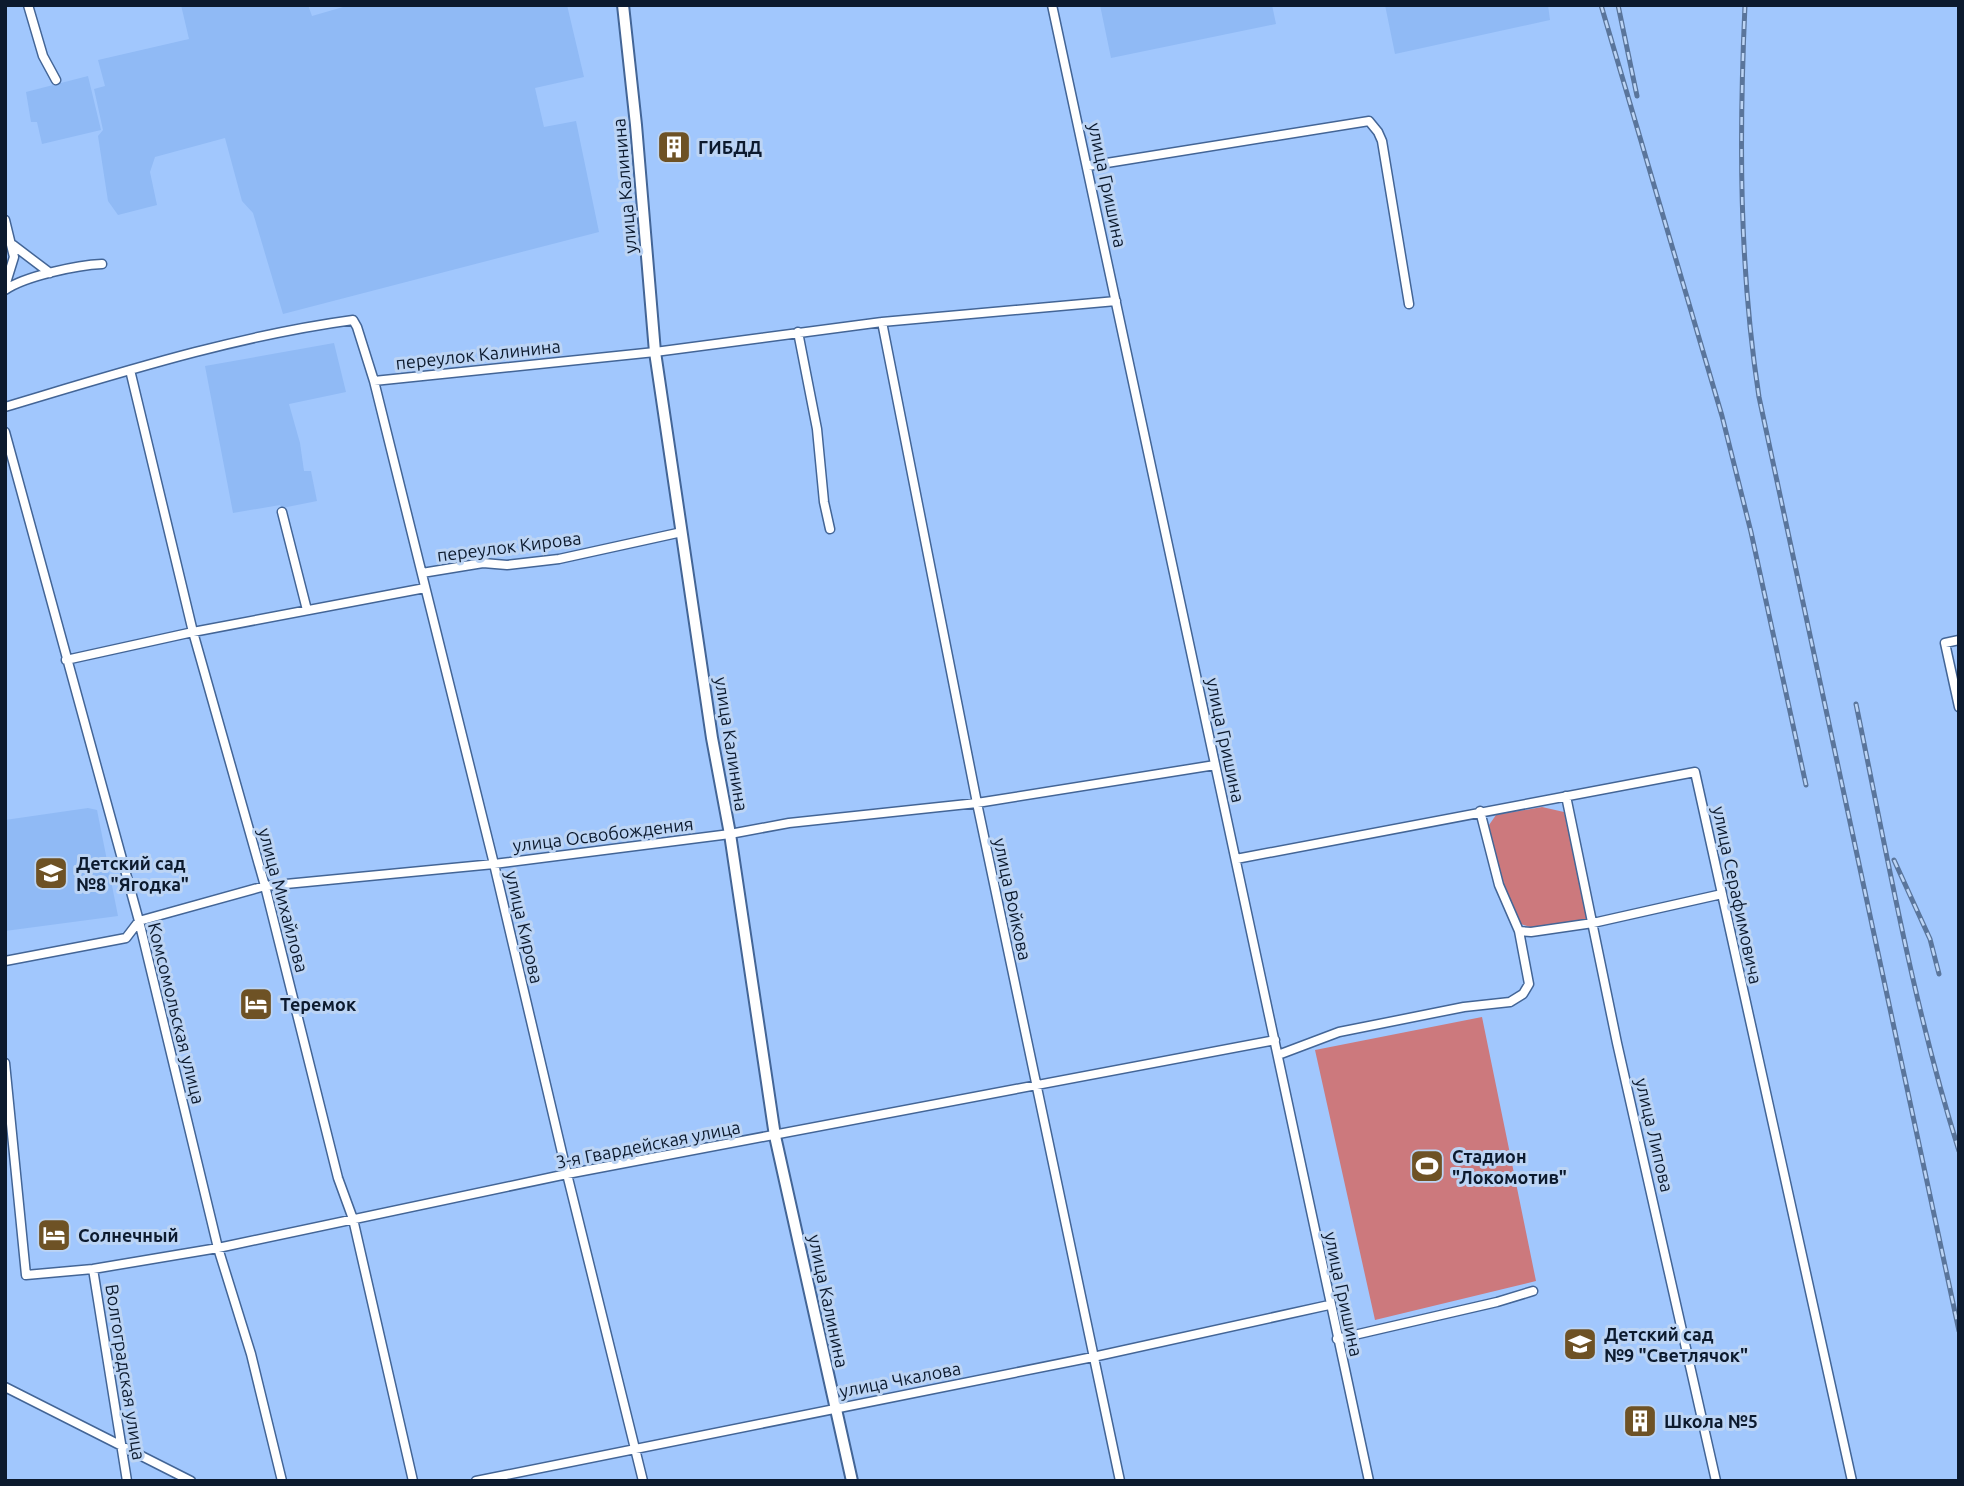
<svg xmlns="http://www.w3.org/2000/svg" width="1964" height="1486" viewBox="0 0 1964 1486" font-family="Ubuntu,sans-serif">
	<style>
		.built { fill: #90baf5 }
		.green { fill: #cc797d }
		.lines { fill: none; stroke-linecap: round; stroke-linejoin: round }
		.minor-casing { stroke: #436596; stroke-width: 11 }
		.tertiary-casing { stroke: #436596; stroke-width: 14 }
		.minor { stroke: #fff; stroke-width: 8 }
		.tertiary { stroke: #fff; stroke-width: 10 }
		.rail-casing { stroke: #5a759b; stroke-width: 5 }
		.rail { stroke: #bcd4f4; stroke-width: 2.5; stroke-dasharray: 8; stroke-linecap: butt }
		.labels { text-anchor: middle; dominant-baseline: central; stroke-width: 6; stroke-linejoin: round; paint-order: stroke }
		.poi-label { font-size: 18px; font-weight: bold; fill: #0c1a2e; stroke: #bcd4f4; text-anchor: start }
		.street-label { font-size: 18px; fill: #0c1a2e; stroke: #bcd4f4 }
	</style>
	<rect width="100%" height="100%" fill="#a1c7fd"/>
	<path class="built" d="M181,5H308L312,16L350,5H567L584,77L535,88L544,127L576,121L599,232L283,314L253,213L242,201L225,138L155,157L150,172L157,205L118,215L108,201L98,136L103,130L94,89L105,86L98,60L189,39Z
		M1100,5H1272L1276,24L1111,58Z
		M1385,5H1548L1550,20L1395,54Z
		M88,76L101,130L42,144L37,122H31L26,92Z
		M334,343L346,392L289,404L300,443L304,471H311L317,501L282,508L280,505L233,513L205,366Z
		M88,808L97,810L118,916L5,931V820Z"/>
	<path class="green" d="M1542,807L1564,812L1588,919L1533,928L1518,923L1501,883L1489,825L1496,815Z
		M1482,1017L1536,1281L1375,1320L1315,1050Z"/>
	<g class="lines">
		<g class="minor-casing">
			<path id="minor" d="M28,5L43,56L56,80
				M1052,5L1369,1481
				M1088,166L1369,121L1378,132L1382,141L1409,304
				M5,220L14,257L5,286
				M13,245L50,273
				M5,290C25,276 78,265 102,264
				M882,322L977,803L1120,1481
				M798,332L817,429L824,502L830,529
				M130,370L193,632L265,886L338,1178L353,1219L413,1481
				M374,381L494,864L567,1174L643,1481
				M5,407C119,373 235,336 353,320L357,327L374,381L655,352L882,322L1116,301
				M5,432L139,921L218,1248L251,1354L282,1481
				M282,512L307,610
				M422,573L483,563L507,565L559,559L682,532
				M1959,640L1945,643L1959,707
				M66,660L193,632L425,588
				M1566,796L1617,1043L1716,1481
				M1236,859L1695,772L1852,1481
				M1519,931L1531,932L1593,923L1722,894
				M5,961L126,938L139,921L265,886L494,864L730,834L789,823L977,803L1215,765
				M1278,1055L1339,1032L1464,1007L1510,1002L1523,994L1529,984L1519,931L1499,885L1480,811
				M5,1063L26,1275L93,1269L218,1248L567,1174L1275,1040
				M93,1269L127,1481
				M1337,1339L1497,1302L1533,1291
				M5,1387L191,1481
				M476,1481L1093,1357L1329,1305"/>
		</g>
		<g class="tertiary-casing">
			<path id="tertiary" d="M623,5L636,125L655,352L712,738L730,834L775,1136L852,1481"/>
		</g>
		<use href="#minor" class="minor"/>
		<use href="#tertiary" class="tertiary"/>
		<g class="rail-casing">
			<path id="rail" d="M1601,5L1722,416L1751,532L1806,785
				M1618,5L1637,96
				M1745,5C1739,136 1739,267 1759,397L1959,1331
				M1856,704C1887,854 1913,1005 1959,1151
				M1894,860L1930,939L1939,974"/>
		</g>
		<use href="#rail" class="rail"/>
	</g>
	<defs>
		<g id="building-square" transform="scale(1.75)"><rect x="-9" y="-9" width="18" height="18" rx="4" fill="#6e5225" stroke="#bcd4f4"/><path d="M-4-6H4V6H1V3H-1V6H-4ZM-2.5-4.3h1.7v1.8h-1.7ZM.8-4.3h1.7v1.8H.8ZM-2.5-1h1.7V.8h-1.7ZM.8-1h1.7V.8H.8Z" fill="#fff"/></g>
		<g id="school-square" transform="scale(1.75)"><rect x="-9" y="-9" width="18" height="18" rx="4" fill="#6e5225" stroke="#bcd4f4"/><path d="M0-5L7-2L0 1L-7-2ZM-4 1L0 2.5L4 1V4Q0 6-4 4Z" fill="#fff"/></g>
		<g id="hotel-square" transform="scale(1.75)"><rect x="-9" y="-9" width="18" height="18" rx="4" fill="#6e5225" stroke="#bcd4f4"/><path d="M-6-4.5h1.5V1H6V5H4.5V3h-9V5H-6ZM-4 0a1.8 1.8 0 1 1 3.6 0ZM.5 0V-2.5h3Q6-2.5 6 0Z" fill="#fff"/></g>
		<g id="stadium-square" transform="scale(1.75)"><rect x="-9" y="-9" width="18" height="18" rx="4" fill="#6e5225" stroke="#bcd4f4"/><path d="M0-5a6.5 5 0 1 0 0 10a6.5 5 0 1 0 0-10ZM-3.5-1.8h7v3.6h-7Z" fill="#fff"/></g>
	</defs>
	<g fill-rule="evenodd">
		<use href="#building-square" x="674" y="147"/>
		<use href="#school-square" x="51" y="873"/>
		<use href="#hotel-square" x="256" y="1004"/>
		<use href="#stadium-square" x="1427" y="1166"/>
		<use href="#hotel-square" x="54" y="1235"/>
		<use href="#school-square" x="1580" y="1344"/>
		<use href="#building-square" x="1640" y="1421"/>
	</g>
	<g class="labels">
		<g class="poi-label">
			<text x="698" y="147">ГИБДД</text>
			<text x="76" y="863">Детский сад<tspan x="76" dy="21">№8 "Ягодка"</tspan></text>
			<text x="280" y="1004">Теремок</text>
			<text x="1452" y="1156">Стадион<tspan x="1452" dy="21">"Локомотив"</tspan></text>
			<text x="78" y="1235">Солнечный</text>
			<text x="1604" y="1334">Детский сад<tspan x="1604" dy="21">№9 "Светлячок"</tspan></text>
			<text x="1664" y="1421">Школа №5</text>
		</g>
		<g class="street-label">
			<text transform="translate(1108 185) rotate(78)">улица Гришина</text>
			<text transform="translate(624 186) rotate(-95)">улица Калинина</text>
			<text transform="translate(478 354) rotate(-6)">переулок Калинина</text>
			<text transform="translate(509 546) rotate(-7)">переулок Кирова</text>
			<text transform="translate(1226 740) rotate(78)">улица Гришина</text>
			<text transform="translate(732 744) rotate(81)">улица Калинина</text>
			<text transform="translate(603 834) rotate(-7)">улица Освобождения</text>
			<text transform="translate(1738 895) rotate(78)">улица Серафимовича</text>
			<text transform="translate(1013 899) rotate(78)">улица Войкова</text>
			<text transform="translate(284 900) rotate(75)">улица Михайлова</text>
			<text transform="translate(525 927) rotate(77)">улица Кирова</text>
			<text transform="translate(177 1013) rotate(76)">Комсомольская улица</text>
			<text transform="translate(1655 1135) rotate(77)">улица Липова</text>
			<text transform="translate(648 1144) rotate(-11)">3-я Гвардейская улица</text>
			<text transform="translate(1344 1294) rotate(78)">улица Гришина</text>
			<text transform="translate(829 1301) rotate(78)">улица Калинина</text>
			<text transform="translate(126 1372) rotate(81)">Волгоградская улица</text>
			<text transform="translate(900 1379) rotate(-11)">улица Чкалова</text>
		</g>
	</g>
	<rect width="1964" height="1486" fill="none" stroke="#0c1a2e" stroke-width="14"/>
</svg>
